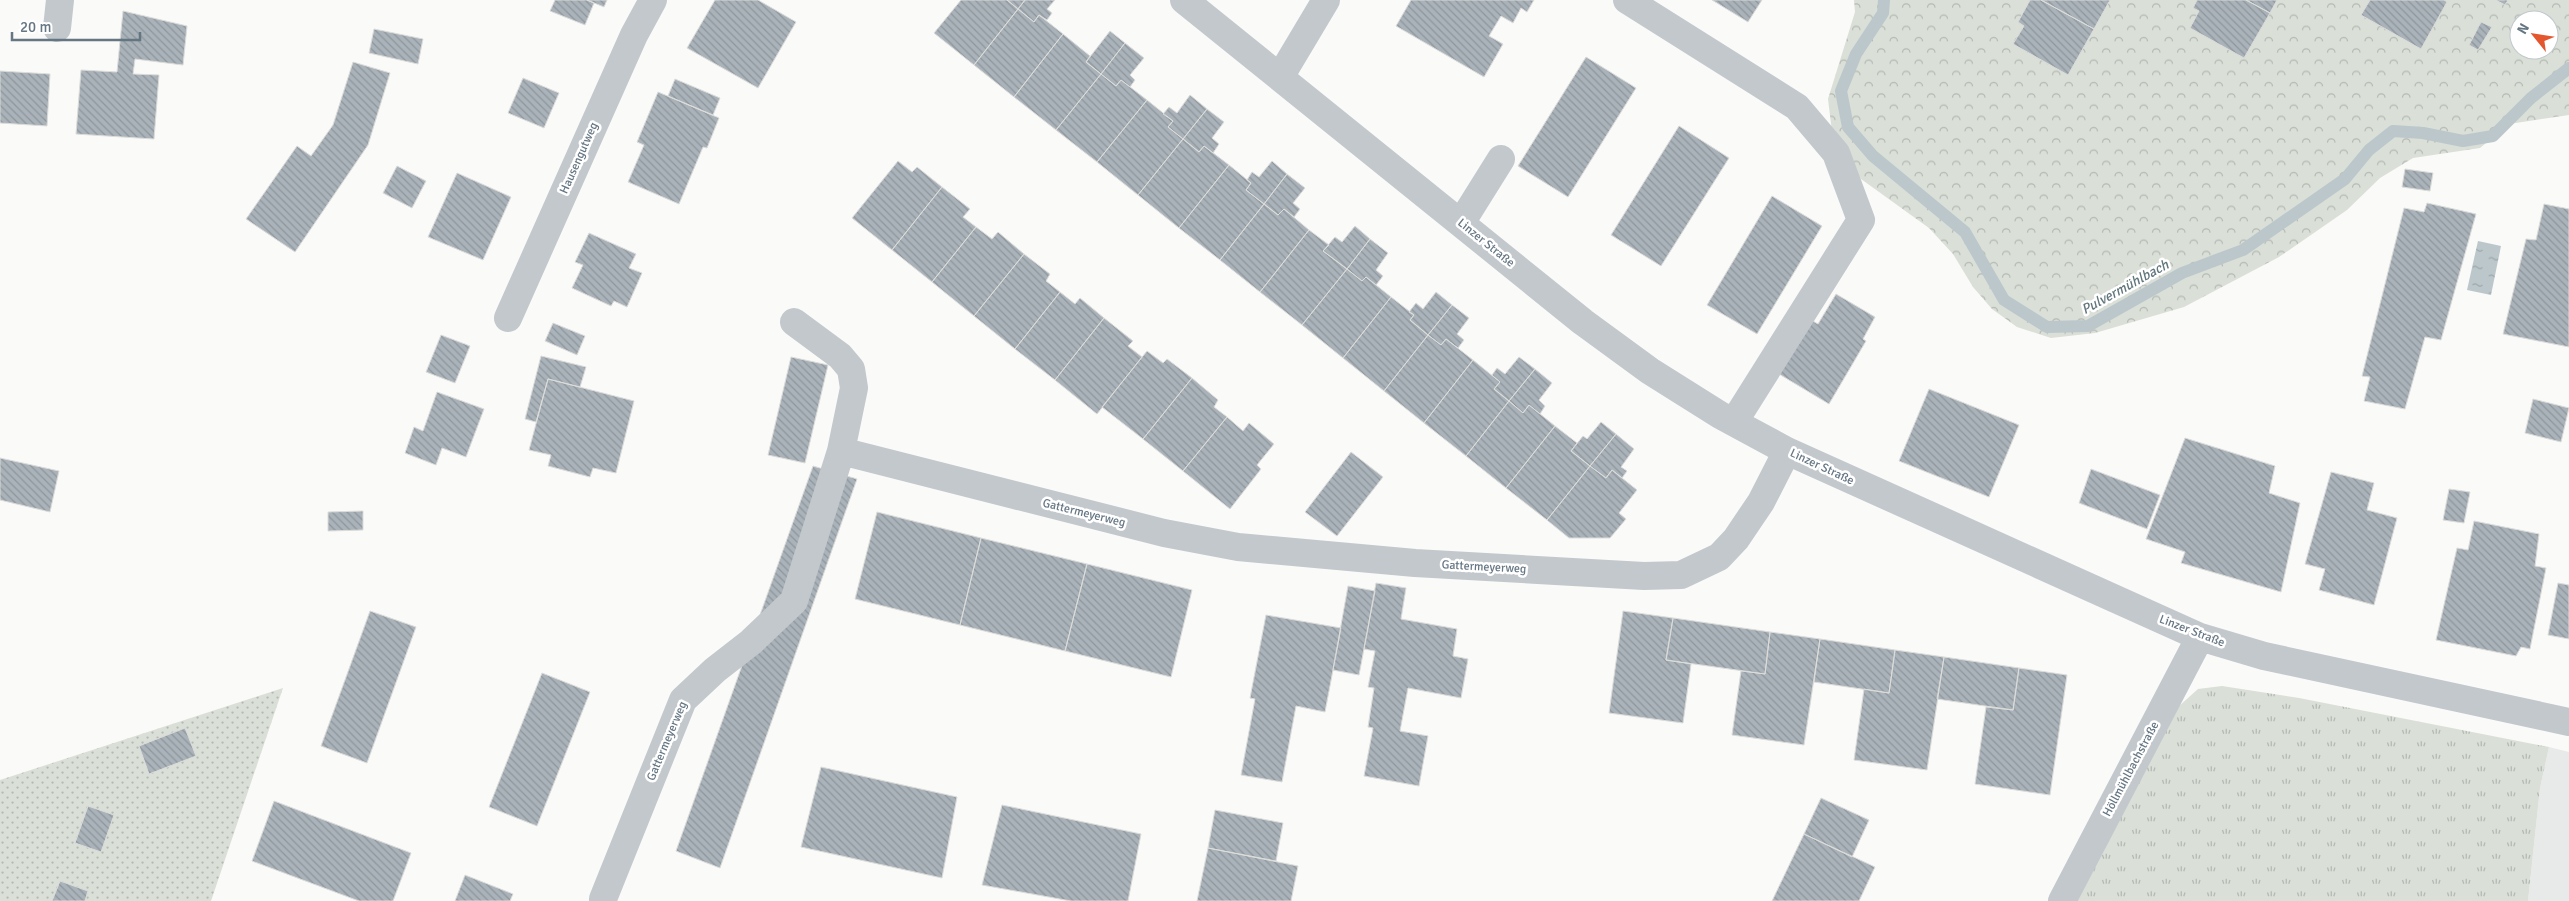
<svg xmlns="http://www.w3.org/2000/svg" width="2569" height="901" viewBox="0 0 2569 901" font-family="Signika,sans-serif">
	<style>
		.built { fill: #e8e9e9 }
		.grass { fill: url(#grass-tufts) }
		.forest { fill: url(#forest-crowns); fill-rule: evenodd }
		.garden { fill: url(#garden-dots) }
		.water { fill: url(#water-ripples) }
		.lines { fill: none; stroke-linecap: round; stroke-linejoin: round }
		.stream { stroke: #bbc7cb; stroke-width: 12 }
		.building { fill: url(#building-back-hatch); stroke: #dcdcda }
		.minor { stroke: #c3c8cc; stroke-width: 28 }
		.labels { text-anchor: middle; dominant-baseline: central; stroke-width: 5; stroke-linejoin: round; paint-order: stroke }
		.street-label { font-size: 12px; fill: #657683; stroke: #fff }
		.water-label { font-size: 14px; font-style: italic; fill: #60757c; stroke: #fff }
	</style>
	<defs>
		<pattern id="grass-tufts" width="24" height="20" patternUnits="userSpaceOnUse" patternTransform="scale(1.25)"><rect width="24" height="20" fill="#dadfd7"/><path d="M3 7l-1-3M5 7V3M7 7l1-3M15 17l-1-3M17 17v-4M19 17l1-3" fill="none" stroke="#b4b9b4"/></pattern>
		<pattern id="forest-crowns" width="20" height="18" patternUnits="userSpaceOnUse" patternTransform="scale(1.25)"><rect width="20" height="18" fill="#dadfd7"/><path d="M2 6a3 3 0 1 1 6 0M12 15a3 3 0 1 1 6 0" fill="none" stroke="#b4b9b4"/></pattern>
		<pattern id="garden-dots" width="8" height="8" patternUnits="userSpaceOnUse" patternTransform="scale(1.25)"><rect width="8" height="8" fill="#dadfd7"/><path d="M2 2h.1M6 6h.1" fill="none" stroke="#b4b9b4" stroke-width="1.8" stroke-linecap="round"/></pattern>
		<pattern id="water-ripples" width="26" height="14" patternUnits="userSpaceOnUse" patternTransform="scale(1.25)"><rect width="26" height="14" fill="#bbc7cb"/><path d="M2 4q2-2 4 0t4 0M15 11q2-2 4 0t4 0" fill="none" stroke="#9ca6aa"/></pattern>
		<pattern id="building-back-hatch" width="6" height="6" patternUnits="userSpaceOnUse" patternTransform="scale(1.25)"><rect width="6" height="6" fill="#aab3b9"/><path d="M-1 5l2 2M0 0l6 6M5-1l2 2" fill="none" stroke="#8e969c"/></pattern>
	</defs>
	<rect width="100%" height="100%" fill="#fafaf8"/>
	<path class="built" d="M2549,747L2569,752V901H2528L2540,788Z"/>
	<path class="grass" d="M2222,686L2299,698L2549,747L2540,788L2528,901H2076L2178,707L2198,689Z"/>
	<path class="forest" d="M1854,0H2569V115L2509,124L2480,148L2413,158L2380,178L2347,210L2279,257L2184,307L2095,333L2051,338L2017,327L1992,309L1973,287L1953,254L1929,228L1861,179L1833,140L1828,99L1855,12ZM2519,20H2549V50H2519Z"/>
	<path class="garden" d="M283,688L211,901H0V780Z"/>
	<path class="water" d="M2478,241L2501,246L2491,295L2467,290Z"/>
	<g class="lines">
		<path class="stream" d="M1884,0L1883,13L1856,54L1841,91L1848,127L1873,156L1965,232L2004,300L2047,327L2088,326L2182,273L2243,250L2345,179L2369,150L2393,131L2423,133L2463,141L2493,136L2531,98L2569,68"/>
	</g>
	<path class="building" d="M555,0H587L594,3L585,25L550,11Z
		M587,0H607L604,7Z
		M715,0H758L796,22L758,88L687,48Z
		M961,0H1007L1018,9L974,65L934,33Z
		M1007,0H1025L1018,9Z
		M1025,0H1055L1047,9L1052,13L1047,20L1039,15L1034,22L1018,9Z
		M1411,0H1534L1527,12L1521,8L1513,23L1501,16L1489,36L1503,44L1484,77L1396,26Z
		M1712,0H1762L1748,22Z
		M2030,0H2041L2094,29L2068,75L2013,44L2024,26L2018,22Z
		M2041,0H2110L2094,29Z
		M2197,0H2246L2270,13L2244,58L2190,28L2199,11L2193,8Z
		M2246,0H2277L2270,13Z
		M2370,0H2444L2447,2L2421,49L2361,15Z
		M2496,0H2508L2505,5Z
		M1018,9L1034,22L1039,15L1063,34L1014,97L974,65Z
		M123,11L187,26L183,65L135,59L133,74L159,75L154,139L76,134L81,70L117,72Z
		M2481,22L2492,27L2478,50L2469,45Z
		M374,29L423,39L418,64L369,53Z
		M1110,31L1125,43L1101,74L1086,62Z
		M1063,34L1090,56L1086,62L1101,74L1056,130L1014,97Z
		M1125,43L1144,58L1130,75L1135,80L1130,87L1121,80L1116,86L1101,74Z
		M1586,57L1636,88L1568,197L1518,166Z
		M353,62L390,73L368,145L295,252L246,219L297,146L311,156L333,125Z
		M0,71L50,74L47,126L0,123Z
		M1101,74L1116,86L1121,80L1147,100L1097,162L1056,130Z
		M523,78L559,93L544,128L508,113Z
		M675,79L720,98L713,115L668,96Z
		M658,92L719,118L707,148L703,147L679,204L628,182L644,145L637,142Z
		M1190,95L1207,109L1183,139L1168,127L1173,121L1163,114L1169,107L1177,113Z
		M1147,100L1173,121L1168,127L1183,139L1138,195L1097,162Z
		M1207,109L1224,122L1212,138L1219,144L1213,153L1204,146L1199,152L1183,139Z
		M1679,126L1729,158L1661,266L1611,235Z
		M1183,139L1199,152L1204,146L1229,165L1179,228L1138,195Z
		M898,161L912,172L917,167L942,187L892,250L852,218Z
		M1272,161L1287,174L1264,204L1246,190L1251,183L1247,180L1252,172L1259,177Z
		M1229,165L1251,183L1246,190L1264,204L1220,260L1179,228Z
		M397,166L426,181L412,208L383,193Z
		M2405,169L2433,173L2430,191L2402,187Z
		M457,173L511,197L483,260L428,237Z
		M1287,174L1305,188L1293,203L1300,209L1294,217L1284,209L1278,215L1264,204Z
		M942,187L970,209L963,217L976,227L932,282L892,250Z
		M1772,196L1822,226L1757,334L1707,305Z
		M2427,203L2476,214L2441,340L2425,337L2405,409L2364,401L2370,377L2362,376L2404,208L2424,212Z
		M1264,204L1278,215L1284,209L1309,230L1260,292L1220,260Z
		M2544,204L2569,209V347L2503,334L2526,239L2536,240Z
		M1355,226L1370,239L1347,269L1323,251L1335,237L1342,242Z
		M976,227L992,239L998,232L1024,254L974,316L932,282Z
		M1309,230L1329,245L1323,251L1347,269L1302,325L1260,292Z
		M589,233L636,254L629,268L642,273L627,307L614,301L611,306L572,288L583,265L575,262Z
		M1370,239L1388,253L1376,270L1383,276L1376,285L1366,277L1362,281L1347,269Z
		M1024,254L1050,274L1046,281L1060,292L1015,349L974,316Z
		M1347,269L1362,281L1366,277L1391,297L1343,358L1302,325Z
		M1060,292L1075,304L1080,298L1104,318L1055,380L1015,349Z
		M1436,292L1452,305L1428,335L1410,320L1414,315L1409,312L1416,303L1423,309Z
		M1836,294L1875,317L1863,339L1866,341L1829,404L1779,374L1811,320L1818,324Z
		M1391,297L1414,315L1410,320L1428,335L1384,391L1343,358Z
		M1452,305L1469,318L1457,334L1464,340L1458,348L1446,339L1441,345L1428,335Z
		M1104,318L1133,341L1128,346L1142,357L1097,414L1055,380Z
		M553,323L585,336L577,355L545,341Z
		M441,335L470,346L455,383L426,372Z
		M1428,335L1441,345L1446,339L1473,360L1424,423L1384,391Z
		M1147,351L1163,363L1167,359L1192,378L1143,439L1102,407Z
		M541,356L586,367L580,387L548,379L536,422L525,419Z
		M791,357L828,365L805,463L768,455Z
		M1519,357L1535,369L1509,401L1494,389L1500,382L1492,375L1497,368L1505,374Z
		M1473,360L1500,382L1494,389L1509,401L1466,456L1424,423Z
		M1535,369L1552,383L1539,400L1545,406L1540,414L1529,405L1523,413L1509,401Z
		M1192,378L1218,400L1214,407L1227,417L1183,471L1143,439Z
		M548,379L634,401L616,473L593,468L590,477L548,466L551,455L529,450Z
		M1929,389L2019,425L1989,497L1899,461Z
		M437,392L484,409L466,457L442,448L436,465L405,453L414,427L423,431Z
		M2533,399L2569,408L2561,442L2525,433Z
		M1509,401L1523,413L1529,405L1555,426L1506,488L1466,456Z
		M1227,417L1243,431L1249,423L1274,444L1257,465L1261,469L1230,509L1183,471Z
		M1601,422L1616,434L1590,466L1571,451L1583,436L1587,439Z
		M1555,426L1577,443L1571,451L1590,466L1547,520L1506,488Z
		M1616,434L1634,449L1621,467L1627,471L1622,478L1612,470L1606,478L1590,466Z
		M2185,438L2275,466L2269,493L2300,503L2281,592L2181,563L2185,552L2146,539Z
		M1351,452L1383,477L1337,536L1305,512Z
		M0,458L59,471L50,512L0,500Z
		M813,466L857,479L720,868L676,851Z
		M1590,466L1606,478L1612,470L1637,490L1619,513L1626,519L1610,538H1569L1547,520Z
		M2091,469L2160,495L2147,529L2079,503Z
		M2331,472L2374,483L2367,510L2397,518L2374,605L2319,590L2325,569L2305,564Z
		M2449,489L2470,492L2464,523L2443,520Z
		M363,511V530L328,531V512Z
		M877,512L981,538L960,625L855,599Z
		M2474,521L2539,534L2535,566L2546,568L2530,649L2521,647L2516,656L2436,640L2457,548L2468,550Z
		M981,538L1087,564L1065,651L960,625Z
		M1087,564L1192,590L1171,677L1065,651Z
		M1376,583L1406,588L1401,619L1457,629L1453,656L1468,659L1461,698L1408,688L1400,731L1428,736L1419,786L1364,776L1373,728L1368,727L1374,688L1368,687L1375,651L1364,649Z
		M2558,583L2569,585V639L2548,635Z
		M1348,586L1375,591L1359,675L1333,670Z
		M370,611L416,627L367,763L321,746Z
		M1623,611L1673,618L1666,660L1691,664L1683,723L1609,713Z
		M1266,615L1341,628L1325,712L1296,706L1282,782L1241,775L1255,699L1250,698Z
		M1673,618L1770,632L1765,674L1666,660Z
		M1770,632L1820,639L1804,745L1732,735L1741,671L1765,674Z
		M1820,639L1895,650L1889,693L1814,682Z
		M1895,650L1944,657L1927,770L1854,760L1864,689L1889,693Z
		M1944,657L2019,668L2013,710L1937,699Z
		M2019,668L2067,675L2050,795L1975,784L1986,707L2013,710Z
		M542,673L590,692L537,826L489,807Z
		M185,728L196,756L149,774L139,746Z
		M821,767L957,797L942,878L801,847Z
		M1821,798L1869,820L1852,857L1804,834Z
		M274,801L411,853L393,901H359L252,861Z
		M1002,805L1141,834L1128,901H1071L982,885Z
		M88,806L114,815L101,852L75,843Z
		M1215,810L1283,823L1276,861L1208,848Z
		M1804,834L1875,867L1859,901H1772Z
		M1208,848L1298,866L1291,901H1197Z
		M465,875L513,894L510,901H455Z
		M60,881L88,891L85,901H52Z"/>
	<g class="lines">
		<path class="minor" d="M1184,0L1583,322L1650,371L1720,415L1787,451L2200,637L2264,656L2569,722
			M1627,0L1797,107L1836,153L1861,220L1734,422
			M57,28L60,0
			M1280,77L1326,0
			M1461,223L1501,159
			M508,318L634,35L653,0
			M841,451L1164,533L1238,547L1415,563L1644,576L1681,575L1719,557L1736,539L1761,502L1787,451
			M603,899L683,700L715,670L751,642L794,601L841,451L854,388L851,369L840,356L794,322
			M2062,901L2200,637"/>
	</g>
	<g class="labels">
		<g class="street-label">
			<text transform="translate(579 158) rotate(-66)">Hausengutweg</text>
			<text transform="translate(1486 243) rotate(39)">Linzer Straße</text>
			<text transform="translate(1822 467) rotate(25)">Linzer Straße</text>
			<text transform="translate(1084 513) rotate(14)">Gattermeyerweg</text>
			<text transform="translate(1484 567) rotate(3)">Gattermeyerweg</text>
			<text transform="translate(2192 631) rotate(21)">Linzer Straße</text>
			<text transform="translate(667 741) rotate(-67)">Gattermeyerweg</text>
			<text transform="translate(2131 769) rotate(-62)">Höllmühlbachstraße</text>
		</g>
		<g class="water-label">
			<text transform="translate(2125 287) rotate(-29)">Pulvermühlbach</text>
		</g>
	</g>
	<g transform="translate(2534 35) rotate(300)"><circle r="24" fill="#ffffff" stroke="#c1c8cd"/>
	<path d="M0-4L9 19L0 12L-9 19Z" fill="#e4572e"/>
	<text y="-8" font-size="14" font-weight="bold" text-anchor="middle" fill="#657683">N</text>
	</g>
	<path d="M12 32v8h128v-8" fill="none" stroke="#657683" stroke-width="2.5"/>
	<text x="20" y="32" font-size="15" fill="#657683" stroke="#ffffff" stroke-width="4" paint-order="stroke">20 m</text>
</svg>
